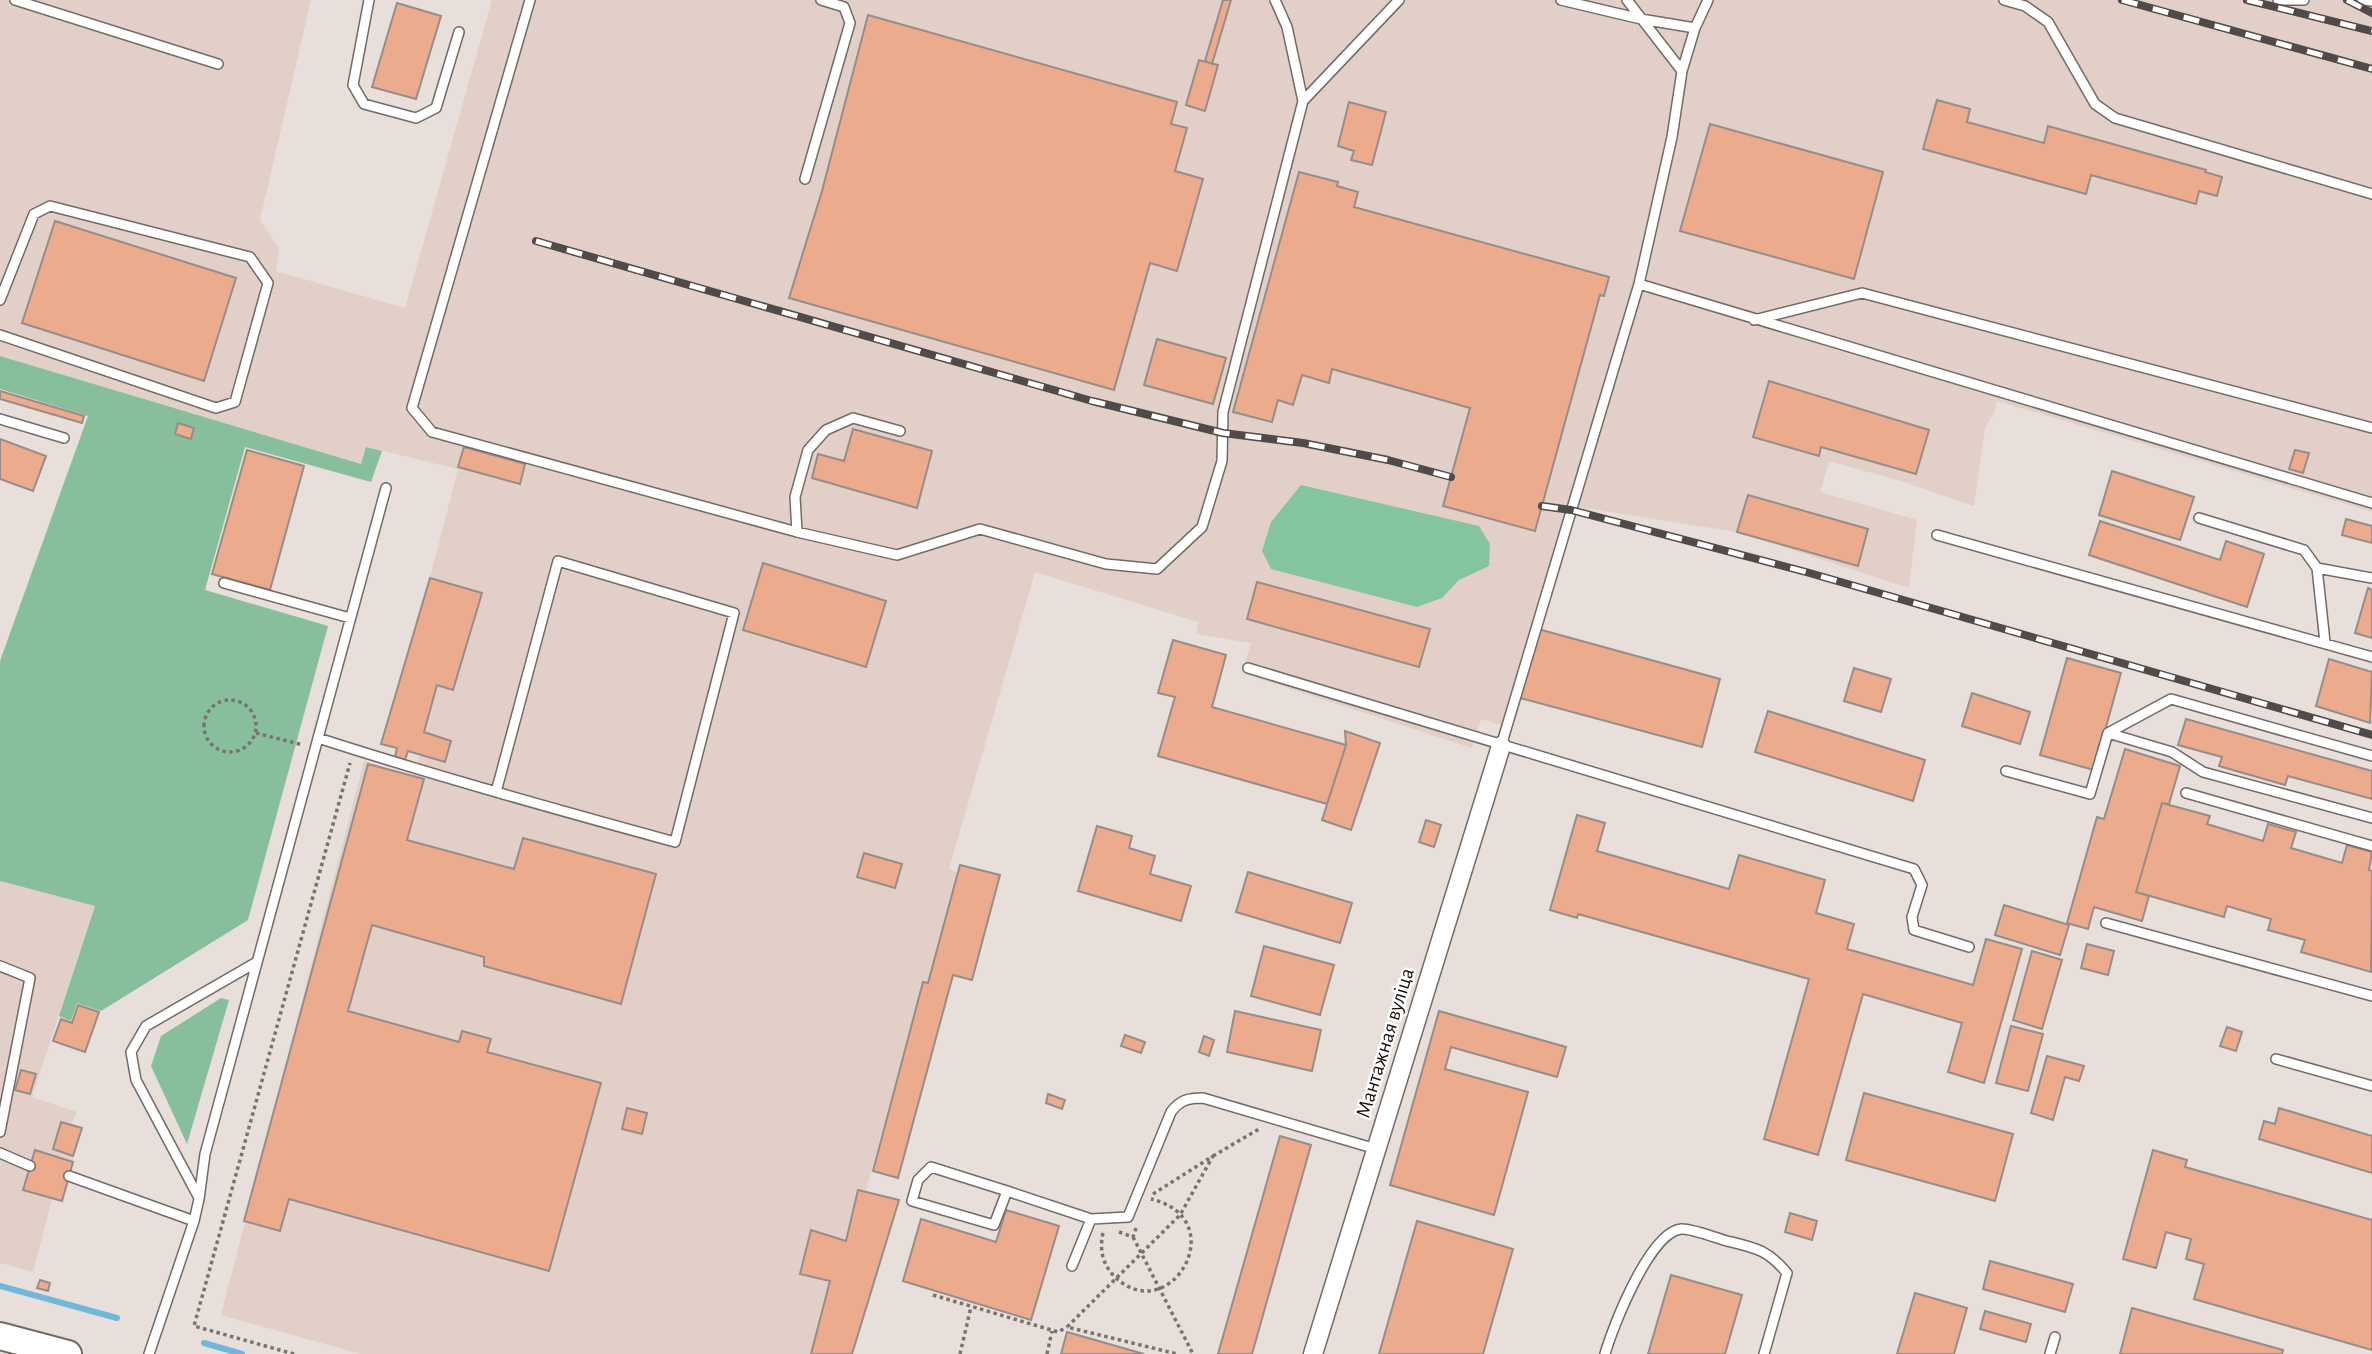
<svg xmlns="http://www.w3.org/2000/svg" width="2372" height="1354" viewBox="0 0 2372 1354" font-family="'Alegreya Sans',sans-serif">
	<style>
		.built { fill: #e2d0c8 }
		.green { fill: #87bf9d }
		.forest { fill: #84c59e }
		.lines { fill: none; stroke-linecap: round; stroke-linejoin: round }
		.stream { stroke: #71b7da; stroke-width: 6 }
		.building { fill: #ecab8d; stroke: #968d88; stroke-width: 2 }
		.service-casing { stroke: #736a66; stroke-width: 12 }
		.minor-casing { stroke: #736a66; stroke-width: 21 }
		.secondary-casing { stroke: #736a66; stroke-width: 30 }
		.path { stroke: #797270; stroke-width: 3.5; stroke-dasharray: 3.5 3.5; stroke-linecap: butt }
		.service { stroke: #fff; stroke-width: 9 }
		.minor { stroke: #fff; stroke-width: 18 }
		.secondary { stroke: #fff; stroke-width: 26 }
		.rail-casing { stroke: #504a49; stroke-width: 8 }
		.rail { stroke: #fff; stroke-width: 5; stroke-dasharray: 16; stroke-linecap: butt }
		.labels { text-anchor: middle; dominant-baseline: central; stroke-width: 5; stroke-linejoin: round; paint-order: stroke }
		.street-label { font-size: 21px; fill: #161211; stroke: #fff }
	</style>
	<rect width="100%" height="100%" fill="#e8deda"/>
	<path class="built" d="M0,0H311L260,220L279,249L276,271L405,308L492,0H2372V512L1997,401L1994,413L1985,428L1974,506L1904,482L1829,461L1820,492L1917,520L1909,588L1737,532L1578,507L1507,727L1481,719L1472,748L1242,673L1251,643L1196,634L1198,622L1035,572L949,869L958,873L928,983H923L866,1191L899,1200L852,1354H361L221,1315L364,761L413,776L420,755L381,744L430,578L458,469L367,447L361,464L0,356Z
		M0,881L95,906L32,1097L77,1112L71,1124L82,1128L62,1201L52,1200L33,1272L0,1263Z"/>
	<path class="green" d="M0,356L361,464L366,447L382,451L371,482L245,447L205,590L328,626L248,920L101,1011L77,1003L71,1021L59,1016L95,906L0,881V661L88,416L0,389Z
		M221,998L229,1000L187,1144L151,1066L161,1036Z"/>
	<path class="forest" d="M1301,485L1479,526L1490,544L1489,566L1459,580L1442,598L1417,607L1271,569L1262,551L1271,522Z"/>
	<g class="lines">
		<path class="stream" d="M0,1286L117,1318
			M204,1343L242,1354"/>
	</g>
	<path class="building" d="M1223,0H1231L1212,64L1205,61Z
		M397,3L441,16L416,99L372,87Z
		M868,15L1177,102L1171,124L1187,128L1175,171L1203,179L1177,271L1150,263L1114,390L789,298L822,191Z
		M1199,60L1218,65L1205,111L1186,105Z
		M1937,100L1970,109L1967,122L2044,143L2048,126L2206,170L2205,172L2222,177L2217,196L2199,191L2196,204L2091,175L2086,194L1923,149Z
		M1349,102L1386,112L1372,165L1351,160L1354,151L1338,146Z
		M1710,124L1883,172L1854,279L1680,231Z
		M1299,172L1338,182L1337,186L1358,192L1354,207L1609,277L1604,296L1600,295L1535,531L1443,506L1470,408L1332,369L1329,383L1302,375L1293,405L1278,400L1272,422L1233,412Z
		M55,221L236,278L204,381L22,323Z
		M1157,339L1226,358L1213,404L1144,385Z
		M1769,381L1929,430L1916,474L1821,447L1819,456L1753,437Z
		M0,391L84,416L82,423L0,399Z
		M178,423L194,428L191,439L175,434Z
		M853,429L932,451L917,508L812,478L818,454L844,461Z
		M0,439L46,456L33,491L0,479Z
		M464,447L525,464L520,484L458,467Z
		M247,450L304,466L270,590L212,574Z
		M2295,450L2309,453L2303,473L2289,469Z
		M2112,471L2194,497L2180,540L2099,515Z
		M1748,495L1868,529L1858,566L1737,532Z
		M2346,519L2372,526V543L2342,535Z
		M2100,521L2220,560L2226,541L2264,554L2247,607L2089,555Z
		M763,563L886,601L866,667L743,630Z
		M430,578L482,593L453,690L437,685L424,732L451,741L445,762L408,751L405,760L395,757L397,748L381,744Z
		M1257,582L1430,629L1419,667L1247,619Z
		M2368,588L2372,590V638L2355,633Z
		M1538,629L1720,679L1702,747L1520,698Z
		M1173,640L1226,655L1212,707L1346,745L1327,804L1158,756L1175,697L1158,693Z
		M2067,658L2121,673L2094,770L2040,755Z
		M2329,659L2372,672L2370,723L2316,706Z
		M1854,668L1891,679L1881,712L1844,701Z
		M1972,693L2030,712L2020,744L1962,726Z
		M1768,711L1925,760L1913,801L1755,752Z
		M2186,719L2372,771V799L2288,776L2285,785L2219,766L2222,757L2178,745Z
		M1345,731L1380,743L1351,830L1322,820L1346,745Z
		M2125,749L2180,766L2169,804L2162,803L2136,892L2149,896L2142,921L2094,907L2088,929L2067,923L2097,817L2104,819Z
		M368,764L424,779L407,840L514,869L523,838L656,874L621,1004L484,966V957L372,925L348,1011L459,1042L462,1031L491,1039L487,1052L601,1083L549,1271L289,1199L280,1231L244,1221Z
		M2162,803L2210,816L2207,824L2263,841L2268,824L2296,832L2291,848L2342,863L2347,845L2372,852L2369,870L2372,871L2371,972L2301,952L2305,940L2268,930L2271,919L2227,906L2224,917L2136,892Z
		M1577,815L1605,823L1597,851L1729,889L1739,855L1825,880L1816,913L1854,924L1847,949L1973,985L1986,939L2022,949L1984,1083L1948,1072L1962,1023L1863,994L1818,1155L1764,1139L1809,979L1578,914L1577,918L1550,910Z
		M1426,820L1441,825L1434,847L1419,842Z
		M1097,826L1132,836L1129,848L1155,856L1150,874L1191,886L1181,921L1078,891Z
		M864,853L902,864L895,888L857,877Z
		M960,865L1000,875L972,980L953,975L898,1178L873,1171L923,982L928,983Z
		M1248,872L1352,903L1340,943L1236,912Z
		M2004,905L2069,925L2060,955L1995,935Z
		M2087,944L2114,951L2108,975L2081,968Z
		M1264,946L1334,965L1320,1015L1251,996Z
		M2032,951L2062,960L2042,1029L2013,1020Z
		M78,1005L99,1012L85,1052L53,1041L61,1019L72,1023Z
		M1235,1011L1321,1030L1312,1071L1227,1052Z
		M1439,1011L1566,1047L1557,1077L1451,1047L1445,1069L1528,1092L1494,1215L1390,1185Z
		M2011,1026L2043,1034L2028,1091L1996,1083Z
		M2227,1027L2242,1032L2236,1051L2220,1046Z
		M1125,1035L1145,1042L1141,1053L1121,1046Z
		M1204,1036L1214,1040L1209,1056L1199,1052Z
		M2047,1056L2084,1066L2079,1081L2065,1077L2053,1120L2031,1113Z
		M21,1070L36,1074L30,1094L15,1090Z
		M1864,1093L2013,1134L1995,1201L1846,1160Z
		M1048,1094L1065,1100L1062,1109L1046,1103Z
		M627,1108L647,1113L642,1134L622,1129Z
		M2279,1108L2372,1136V1173L2259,1139L2264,1121L2275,1124Z
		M61,1122L82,1128L73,1156L53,1149Z
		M1280,1136L1311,1145L1252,1354H1218Z
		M35,1150L73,1162L62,1201L23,1190Z
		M2153,1150L2187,1160L2185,1167L2372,1220V1350L2194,1299L2204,1264L2186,1259L2191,1239L2166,1232L2156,1268L2123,1259Z
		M858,1190L899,1200L852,1354H811L830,1281L800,1274L811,1230L846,1241Z
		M1006,1210L1059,1226L1031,1320L903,1281L921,1219L996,1242Z
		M1790,1213L1817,1221L1812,1240L1785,1232Z
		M1417,1221L1513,1249L1483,1354H1379Z
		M1990,1261L2073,1284L2065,1312L1983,1289Z
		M1671,1275L1742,1295L1725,1354H1648Z
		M40,1280L50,1283L48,1291L37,1288Z
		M1915,1293L1967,1308L1954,1354H1897Z
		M2132,1308L2283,1350L2282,1354H2120Z
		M1985,1311L2031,1324L2026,1342L1980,1329Z
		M1067,1332L1144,1354H1061Z"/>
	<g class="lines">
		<g class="service-casing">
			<path id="service" d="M15,0L218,64
				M369,0L353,85L364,104L416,118L436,108L459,32
				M530,0L412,408L432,432L797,532L897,555L980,529L1106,564L1157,569L1202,527L1222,461L1223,412L1303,101L1399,0
				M1275,0L1287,27L1303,101
				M1561,0L1641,19L1695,28
				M1627,0L1682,71
				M2004,0L2025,6L2048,22L2095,104L2115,118L2372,194
				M2278,0H2304
				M2362,0L2372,1
				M805,179L850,23L844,7L821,0
				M1639,284L2372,503
				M0,300L34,214L50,206L250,257L268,283L235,402L216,408L0,335
				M1754,320L1862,293L2372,428
				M0,419L64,438
				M2199,518L2304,550L2317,568L2325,642
				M797,532L795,497L808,450L826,430L853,418L900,431
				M1937,535L2372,657
				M2317,568L2372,578
				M224,583L350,618
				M1248,668L1914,869L1922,885L1912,917L1914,930L1969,947
				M2108,733L2172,752L2203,772L2372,818
				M318,738C436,776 555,809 675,842L734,613L558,561L496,792
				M1501,746L1639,284L1672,137L1682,71L1695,28L1708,0
				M2006,771L2090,794L2108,733L2171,699L2372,756
				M2186,793L2372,846
				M2106,923L2372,996
				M0,966L30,978L0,1132
				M2276,1059L2372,1086
				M0,1153L30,1166
				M931,1167L1007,1191L994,1225L912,1201L918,1180Z
				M69,1176L194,1221
				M1007,1191L1091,1219L1128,1217L1171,1112C1180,1100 1188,1098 1203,1098L1376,1149
				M199,1198L136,1080L131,1052L146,1026L257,962
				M1072,1266L1091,1219
				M149,1354L194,1221L199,1199L205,1154L386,488
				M1605,1354C1613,1326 1650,1232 1681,1229C1691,1228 1716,1238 1727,1241C1756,1248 1768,1250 1787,1273L1764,1354
				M2050,1354L2055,1337"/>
		</g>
		<g class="minor-casing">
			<path id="minor" d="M1313,1354L1501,746"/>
		</g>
		<g class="secondary-casing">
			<path id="secondary" d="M0,1336L68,1354"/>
		</g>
		<path class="path" d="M204 726a26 26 0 1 1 52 0a26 26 0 1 1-52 0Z
			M256,733L303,745
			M1213,1156L1259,1129
			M1153,1194L1213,1156L1180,1215L1067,1327L1177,1354
			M1119,1232L1133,1237L1136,1228
			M1103,1233C1099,1250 1103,1266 1116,1278C1171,1328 1234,1219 1151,1199
			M1133,1237L1193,1354
			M933,1295L1058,1332L1067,1327
			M294,1354L194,1326L350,763
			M960,1354L971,1307
			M1047,1354L1052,1331"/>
		<use href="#service" class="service"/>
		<use href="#minor" class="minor"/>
		<use href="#secondary" class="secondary"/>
		<g class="rail-casing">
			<path id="rail" d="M2122,0L2372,69
				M2247,0L2372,31
				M2347,0L2372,13
				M536,241L1092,401L1223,433L1303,443L1388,460L1451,477
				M1542,506L1571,510L1806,572L2372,735"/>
		</g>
		<use href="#rail" class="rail"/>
	</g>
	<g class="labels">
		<g class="street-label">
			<text transform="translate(1385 1043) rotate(-73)">Мантажная вуліца</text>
		</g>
	</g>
</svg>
